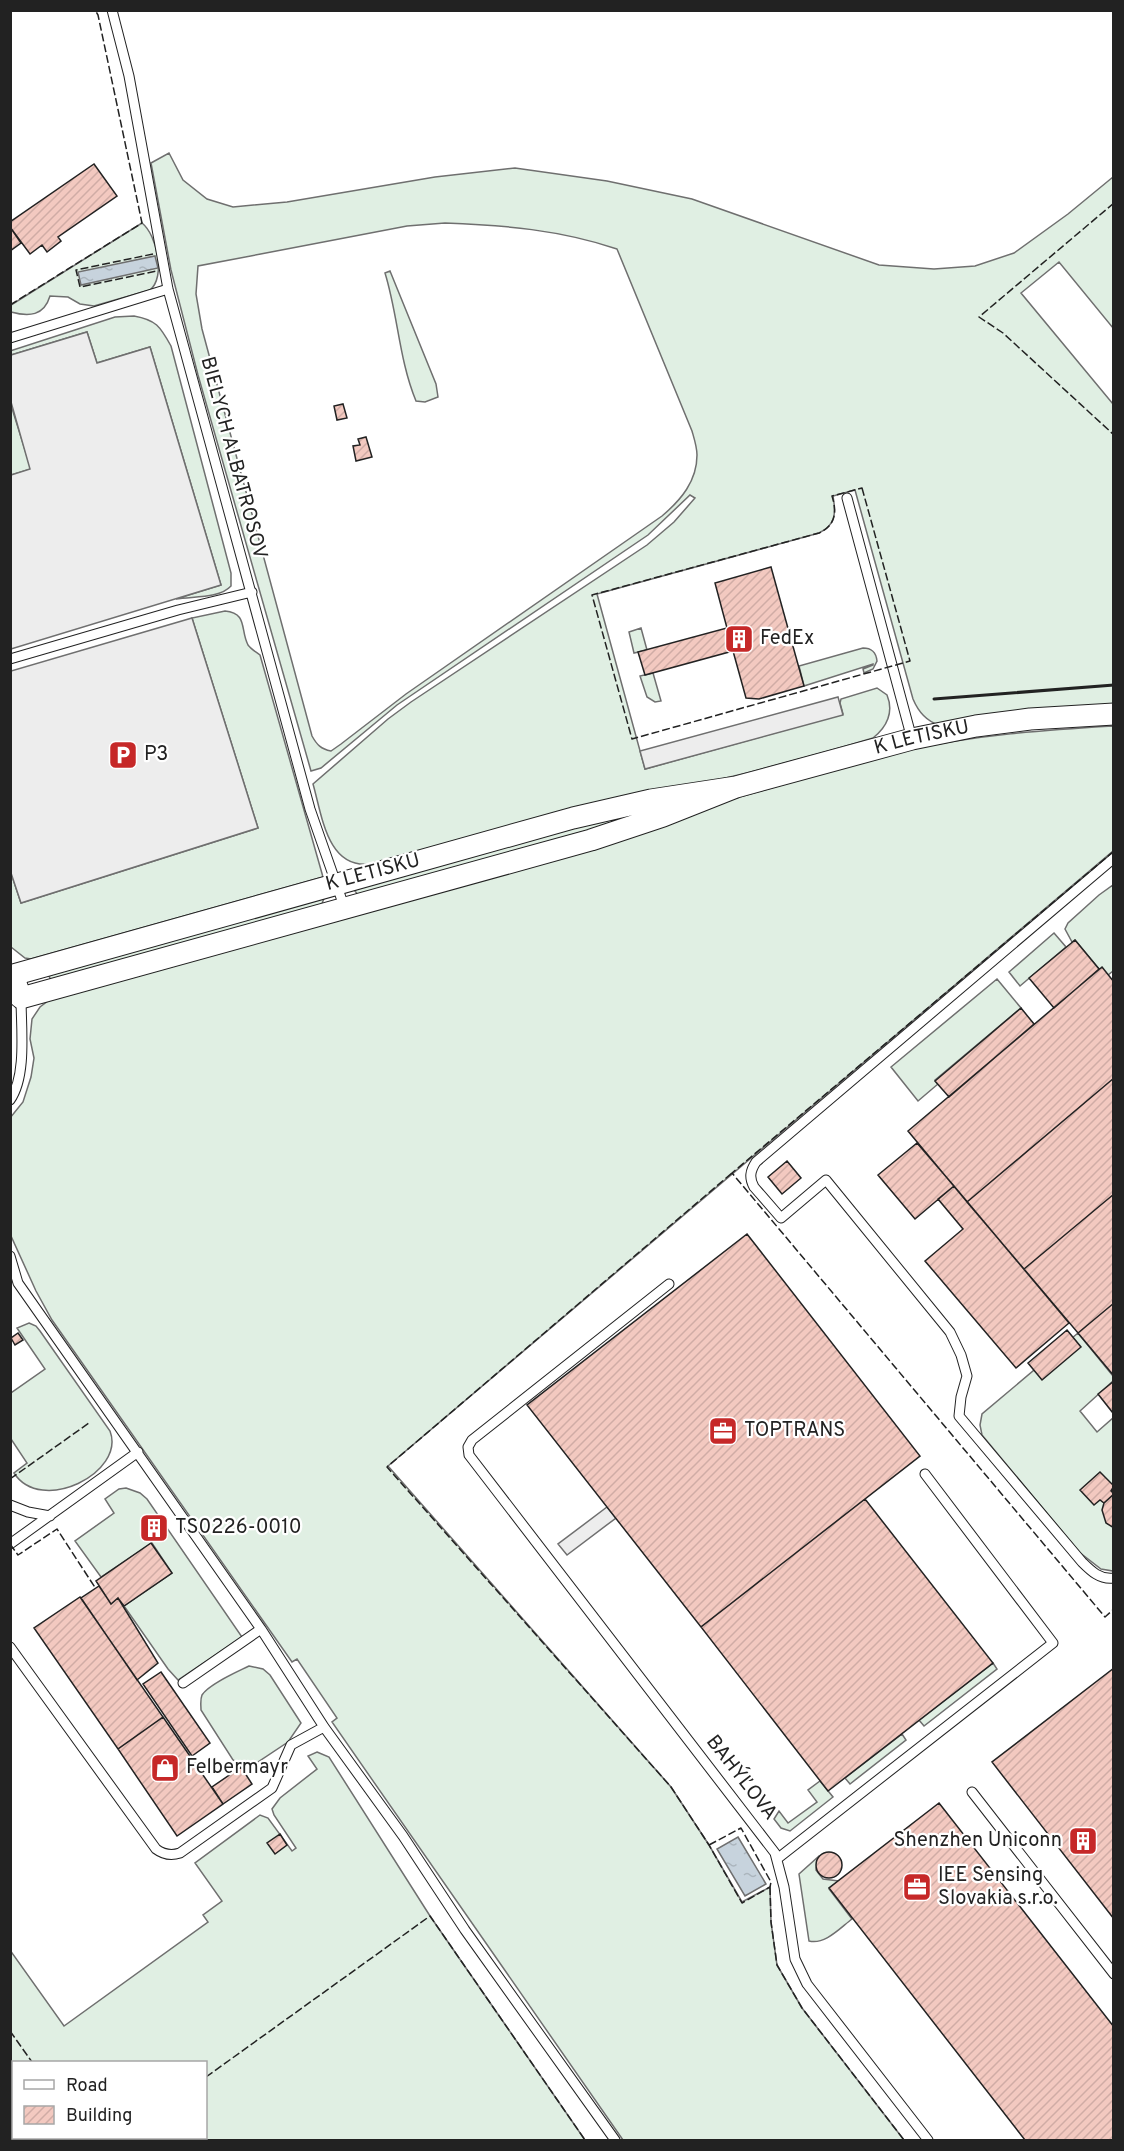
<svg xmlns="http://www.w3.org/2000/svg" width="1124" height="2151" viewBox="0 0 1124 2151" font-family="Overpass,sans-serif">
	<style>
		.grass { fill: #e0efe3; stroke: #6f6f6f; stroke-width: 1.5; fill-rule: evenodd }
		.parking { fill: #ededed; stroke: #6f6f6f; stroke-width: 1.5 }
		.water { fill: url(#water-ripples); stroke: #6f6f6f; stroke-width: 1.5 }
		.building { fill: url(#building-hatch); stroke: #222; stroke-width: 1.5 }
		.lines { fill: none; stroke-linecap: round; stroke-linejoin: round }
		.service-casing { stroke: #222; stroke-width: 11 }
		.tertiary-casing { stroke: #222; stroke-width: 23 }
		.service { stroke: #fff; stroke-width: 9 }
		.tertiary { stroke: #fff; stroke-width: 21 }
		.fence { stroke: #222; stroke-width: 1.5; stroke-dasharray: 8 3; stroke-linecap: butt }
		.wall { stroke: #222; stroke-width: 3 }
		.labels { text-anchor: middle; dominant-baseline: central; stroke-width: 4.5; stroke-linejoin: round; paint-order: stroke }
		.street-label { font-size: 20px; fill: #222; stroke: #fff }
		.poi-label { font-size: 20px; fill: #222; stroke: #fff; text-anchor: start }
	</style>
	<defs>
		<pattern id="water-ripples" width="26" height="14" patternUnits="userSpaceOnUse" patternTransform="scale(1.5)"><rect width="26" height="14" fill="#c7d3dd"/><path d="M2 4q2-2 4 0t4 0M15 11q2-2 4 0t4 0" fill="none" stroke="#abb5bd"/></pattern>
		<pattern id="building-hatch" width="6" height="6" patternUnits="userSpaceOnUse" patternTransform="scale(1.5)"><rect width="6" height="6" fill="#f3c9c0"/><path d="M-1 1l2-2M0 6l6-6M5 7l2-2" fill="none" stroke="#d0aca5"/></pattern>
	</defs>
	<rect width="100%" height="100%" fill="#fff"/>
	<path class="grass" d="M169,153L183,180L207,199L233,207L287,202L435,177L515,168L607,181L692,199L879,265L934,269L975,266L1014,253L1068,214L1113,177V328L1059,262L1021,293L1113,404V707L939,725C926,721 918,711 913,699L855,490L833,496C836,513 836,525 819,533L597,594L645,769L843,714L840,703L841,699L877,688L887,695C894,712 887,727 873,738C708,788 537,819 370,864C327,869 322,815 313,784L388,719L411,702L647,545L674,522L695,498L690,495L648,535L397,705L321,768L311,771L198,375L171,270L151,163ZM445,223C503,225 561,230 617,249L692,431C694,438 697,447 697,455C697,481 681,500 662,516L406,694L341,744L331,751C321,749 317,745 312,736L202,329L196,294L198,266L407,226Z
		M142,223C157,235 166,277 150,290L94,306L80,304L68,297L50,296C44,316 29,317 11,312V305Z
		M390,271L436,384L438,397L425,402L416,401C399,360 398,315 385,273Z
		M134,316C156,320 160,326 171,346L231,573V586C219,599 193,596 176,599L221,585L150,347L97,363L87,332L11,355L10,351L115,317Z
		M10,402L31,469L11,475H10Z
		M225,611C248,613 240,630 248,645C251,649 256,652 260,655L323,877L31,959L25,958L11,947L10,870L21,903L258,828L192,618Z
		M641,628L647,650L634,653L629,632Z
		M863,648C872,648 876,652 877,661L873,669L864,673L863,669L873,665V664L804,686L799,666Z
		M653,673L661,701L655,702L647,697L640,676Z
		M1113,726V851L388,1466L671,1787L709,1845L742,1902L770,1887L771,1922L777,1965L802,2008L904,2140H623L332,1722L337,1718L297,1659L292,1662L52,1320L36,1291L11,1236L10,1118L23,1102L31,1077L34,1058L30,1039L32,1019L40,1007L52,998L812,776C844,767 876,758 909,750C976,735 1045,730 1113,726Z
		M626,814L628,819L358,895L355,891L358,887Z
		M1113,885V971L1108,975L1099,969L1075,940L1072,942L1065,929L1068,923L1099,895Z
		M325,896L321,906L51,981L49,976L58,972Z
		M1054,933L1066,947L1020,986L1009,972Z
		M997,979L1021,1008L935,1080L938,1084L918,1101L891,1067Z
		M29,1323L36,1326L40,1331L110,1431C126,1473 41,1515 14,1473L27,1463L11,1439V1393L45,1369L17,1328Z
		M1078,1333L1113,1376V1381L1080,1411L1097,1432L1113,1418V1571L1101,1569L1079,1552L982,1435L980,1425L982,1414Z
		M126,1488L140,1493L147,1499L242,1637L178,1680L168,1669L124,1606L172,1573L152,1543L101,1577L75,1541L114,1513L105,1499L119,1489Z
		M993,1663L997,1669L924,1726L919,1720Z
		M249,1666L263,1669L270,1675L301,1723L288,1742L252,1766H244L233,1760L201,1710C201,1705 200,1700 202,1695C209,1684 237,1672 249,1666Z
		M902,1734L906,1740L850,1784L845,1778Z
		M317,1752L329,1757L430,1916L585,2140H11L10,1950L64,2026L208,1922L203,1915L222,1901L195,1863L260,1815L268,1818L292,1851L296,1848L274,1815L272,1809L280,1798L317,1769L308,1756ZM14,2062H206V2138H14Z
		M820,1781L833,1797L790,1831L781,1828L774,1819L779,1811L788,1823L817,1802L808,1790Z
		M818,1857L816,1870L823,1879L839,1881L829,1889L852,1919C840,1928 825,1945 809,1941L799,1874Z"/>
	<path class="parking" d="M87,332L97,363L150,347L221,585L11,649V475L30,469L11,402V355Z
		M192,618L258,828L21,903L10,870L11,671Z
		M838,697L843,715L645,769L640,751Z
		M607,1507L616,1518L567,1555L558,1544Z"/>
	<path class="water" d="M155,256L158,268L81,285L78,272Z
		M738,1837L766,1884L745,1896L717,1849Z"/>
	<path class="building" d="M94,164L117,196L58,237L61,241L47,252L42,245L30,254L10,227V222Z
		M10,227L21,243L10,251Z
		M343,404L347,418L337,420L334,406Z
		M366,437L372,457L356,461L353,446L360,445L358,439Z
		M771,567L804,686L759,699L746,698L733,651L645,675L638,652L727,628L715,583Z
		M1075,940L1099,969L1054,1008L1029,978Z
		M1102,967L1114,982V1078L967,1202L908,1131Z
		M1021,1008L1034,1024L949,1097L935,1081Z
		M1114,1078V1194L1024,1269L967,1202Z
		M917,1143L954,1186L915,1219L878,1175Z
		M787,1161L801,1178L782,1194L768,1177Z
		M954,1186L1069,1323L1016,1368L925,1261L963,1229L938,1199Z
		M1114,1194V1303L1078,1333L1024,1269Z
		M747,1234L920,1456L701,1627L527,1405Z
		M1114,1303V1376L1078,1333Z
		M1067,1330L1081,1347L1042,1380L1028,1363Z
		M18,1333L23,1340L15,1345L11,1338Z
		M1114,1381V1412L1113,1413L1098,1394Z
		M1100,1472L1114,1486L1111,1491L1114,1494L1104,1503L1100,1500L1094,1505L1080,1490Z
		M1114,1494V1528L1106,1523L1102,1510L1104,1503Z
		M865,1499L993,1663L828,1791L701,1627Z
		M155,1524L159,1530L154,1533L150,1527Z
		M151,1543L172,1573L124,1606L118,1598L111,1604L96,1581Z
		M99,1586L111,1604L118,1598L158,1663L137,1680L81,1598Z
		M80,1597L163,1717L118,1749L34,1628Z
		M1114,1668V1919L992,1762Z
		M161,1672L210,1743L192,1756L143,1684Z
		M163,1717L223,1804L177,1836L118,1749Z
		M241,1767L252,1784L223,1804L212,1787Z
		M939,1803L1114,2027V2140H1025L829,1888Z
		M280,1834L287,1845L275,1854L267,1843Z
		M816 1865a13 13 0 1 1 26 0a13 13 0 1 1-26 0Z"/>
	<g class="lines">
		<g class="service-casing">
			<path id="service" d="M112,10L129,76L168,289L310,809L345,909
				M10,338L168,289
				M847,498L912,739
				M10,659L178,610L252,592
				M1114,858L756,1162C750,1171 749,1178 754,1187L781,1218L826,1180L950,1332L961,1355L967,1376L961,1397L959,1416L1082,1562C1091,1571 1100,1580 1114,1578
				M10,1000L21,998C21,1027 27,1076 10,1100
				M10,1256L18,1283L261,1629L324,1727L403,1836L465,1930L615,2140
				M669,1284L472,1440L468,1447L469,1455L775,1853L784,1887L795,1959L807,1984L928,2140
				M10,1505L28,1512L50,1516
				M10,1544L138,1452
				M10,1647L156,1849C164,1855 171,1856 180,1853L272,1788L291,1745L324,1727
				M183,1683L261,1629
				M972,1792L1114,1974
				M777,1859L1053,1643L925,1474"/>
		</g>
		<g class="tertiary-casing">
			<g id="tertiary">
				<path id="s1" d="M736,787L651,800L573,818L13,975L21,998L591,840L663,816L736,787L912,739L976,726L1030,719L1114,714"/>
			</g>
		</g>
		<use href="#service" class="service"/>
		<use href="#tertiary" class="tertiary"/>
		<path class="fence" d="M1114,203L979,317L1003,333L1114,435
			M153,254L76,270L80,287L157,271
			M10,305L142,223L98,15L95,10
			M862,488L910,661L632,739L592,595L819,533C836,525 837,512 832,496Z
			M1114,851L732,1173L1105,1617L1114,1609
			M10,1479L89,1423
			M10,1544L18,1555L57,1529L96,1589
			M709,1845L741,1828L771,1882L770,1887L742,1903L709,1845L671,1787L387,1467L732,1173
			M770,1887L771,1922L777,1965L802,2008L904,2140
			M10,2031L32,2062
			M206,2077L430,1916L585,2140
			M84,2138L86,2140
			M116,2140L120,2138"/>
		<path class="wall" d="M934,699L1114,685"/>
	</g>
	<defs>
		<g id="building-square" transform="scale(1.5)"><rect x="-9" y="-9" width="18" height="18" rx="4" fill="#c62828" stroke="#fff"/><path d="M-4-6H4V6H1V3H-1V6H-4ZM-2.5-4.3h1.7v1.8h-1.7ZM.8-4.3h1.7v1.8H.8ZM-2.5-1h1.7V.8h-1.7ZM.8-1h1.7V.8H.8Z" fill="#fff"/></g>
		<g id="parking-square" transform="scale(1.5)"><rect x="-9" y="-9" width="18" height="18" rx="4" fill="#c62828" stroke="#fff"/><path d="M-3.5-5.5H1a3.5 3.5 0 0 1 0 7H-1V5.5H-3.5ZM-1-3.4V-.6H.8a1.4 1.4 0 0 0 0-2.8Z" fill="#fff"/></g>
		<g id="office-square" transform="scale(1.5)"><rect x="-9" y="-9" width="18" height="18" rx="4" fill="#c62828" stroke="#fff"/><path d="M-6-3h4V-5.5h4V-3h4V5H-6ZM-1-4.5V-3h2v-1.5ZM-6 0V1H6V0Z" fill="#fff"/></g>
		<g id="shop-square" transform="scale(1.5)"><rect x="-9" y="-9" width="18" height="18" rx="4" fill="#c62828" stroke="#fff"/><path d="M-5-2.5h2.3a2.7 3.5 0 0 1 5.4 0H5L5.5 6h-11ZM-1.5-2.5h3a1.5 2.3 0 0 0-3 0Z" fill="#fff"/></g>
	</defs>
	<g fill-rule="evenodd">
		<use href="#building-square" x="739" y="639"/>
		<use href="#parking-square" x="123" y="755"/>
		<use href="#office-square" x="723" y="1431"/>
		<use href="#building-square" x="154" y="1528"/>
		<use href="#shop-square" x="165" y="1768"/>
		<use href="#building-square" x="1083" y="1841"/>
		<use href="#office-square" x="917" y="1887"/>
	</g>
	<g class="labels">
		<g class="street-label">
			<text transform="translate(233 458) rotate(75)">BIELYCH ALBATROSOV</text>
			<text stroke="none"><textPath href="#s1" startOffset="1710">K LETISKU</textPath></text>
			<text transform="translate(373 873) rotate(-15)">K LETISKU</text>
			<text transform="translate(741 1778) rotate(52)">BAHÝĽOVA</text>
		</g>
		<g class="poi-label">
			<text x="760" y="639">FedEx</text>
			<text x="144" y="755">P3</text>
			<text x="744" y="1431">TOPTRANS</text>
			<text x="175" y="1528">TS0226-0010</text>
			<text x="186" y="1768">Felbermayr</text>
			<text x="1062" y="1841" text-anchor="end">Shenzhen Uniconn</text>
			<text x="938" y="1876">IEE Sensing<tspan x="938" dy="23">Slovakia s.r.o.</tspan></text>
		</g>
	</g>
	<rect width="1124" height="2151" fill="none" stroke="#222222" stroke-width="24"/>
	<rect x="12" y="2061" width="195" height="78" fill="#ffffff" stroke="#a7a7a7" stroke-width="1.5"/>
	<rect x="24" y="2080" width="30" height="9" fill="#ffffff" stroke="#a7a7a7" stroke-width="1.5"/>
	<text x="66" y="2091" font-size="18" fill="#222222">Road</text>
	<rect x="24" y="2106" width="30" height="18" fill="url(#building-hatch)" stroke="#a7a7a7" stroke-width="1.5"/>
	<text x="66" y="2121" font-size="18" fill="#222222">Building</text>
</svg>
